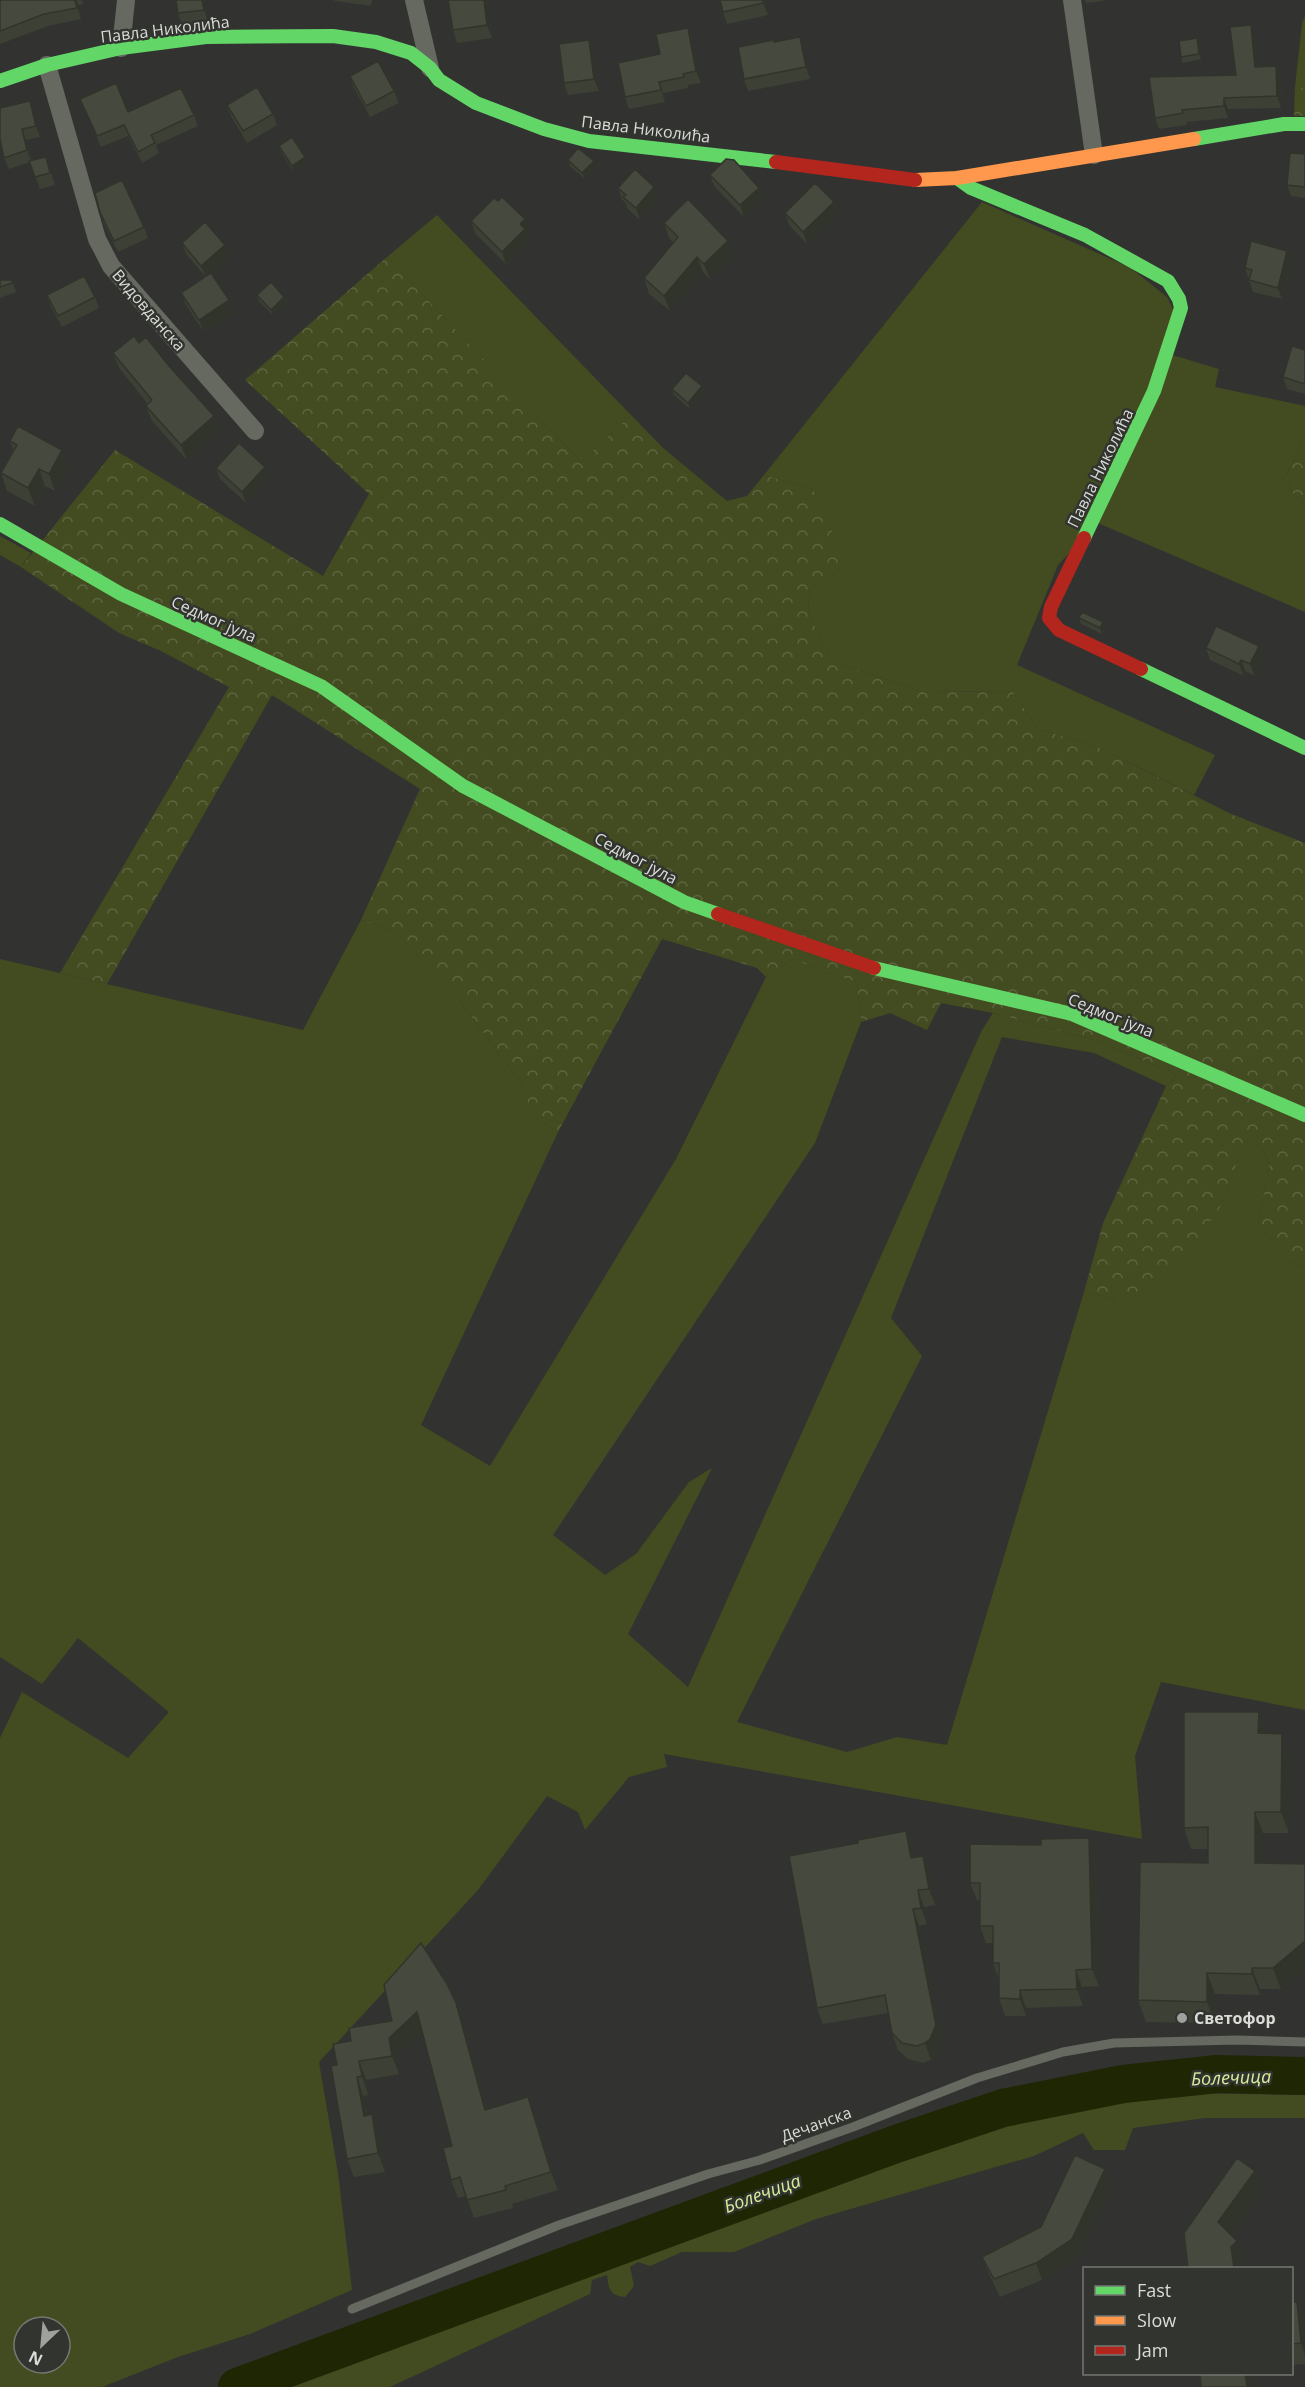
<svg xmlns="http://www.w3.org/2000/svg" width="1305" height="2387" viewBox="0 0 1305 2387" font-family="'Open Sans',sans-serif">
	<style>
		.green { fill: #424c20; fill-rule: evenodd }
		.forest { fill: url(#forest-crowns) }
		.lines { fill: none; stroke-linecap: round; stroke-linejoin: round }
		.river { stroke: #1e2604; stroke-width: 38 }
		.lane { stroke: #666960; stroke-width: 9 }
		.street { stroke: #666960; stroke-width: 18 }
		.fast { stroke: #63d668; stroke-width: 14 }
		.slow { stroke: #ff974d; stroke-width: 14 }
		.jam { stroke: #b3261e; stroke-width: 14 }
		.wall { fill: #3c4035 }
		.shaded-wall { fill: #31342b }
		.building { fill: #464a3e; stroke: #31342b; stroke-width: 1.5 }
		.poi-dot { fill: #a0a19e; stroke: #32342f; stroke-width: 2 }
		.labels { text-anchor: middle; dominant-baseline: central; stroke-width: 5; stroke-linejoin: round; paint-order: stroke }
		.street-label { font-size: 16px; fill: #dbdcd9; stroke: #32342f }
		.poi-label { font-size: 16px; font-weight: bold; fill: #dbdcd9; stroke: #32342f; text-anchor: start }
		.water-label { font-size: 18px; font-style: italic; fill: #d7ed9c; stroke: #32342f }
	</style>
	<defs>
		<pattern id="forest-crowns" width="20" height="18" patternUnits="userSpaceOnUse" patternTransform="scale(1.5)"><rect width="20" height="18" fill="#424c20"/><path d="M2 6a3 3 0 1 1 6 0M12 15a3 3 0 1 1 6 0" fill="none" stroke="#5d6540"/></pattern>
	</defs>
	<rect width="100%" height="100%" fill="#323330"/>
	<path class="green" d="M1305,16V88L1295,87L1302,23Z
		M982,202L1131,268L1167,297L1174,311L1162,352L1219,369L1215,387L1305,406V436L1286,476L1290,490L1305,506V612L1098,523L1058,565L1017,665L1215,755L1194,795L1096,746L1038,729L1013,692L919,691L831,660L808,611L810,589L841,569L813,489L764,475Z
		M437,215L631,415L581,462L387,257Z
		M0,536L31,553L21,567L0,555Z
		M361,920L394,931L460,1001L528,1093V1113L558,1132L421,1425L490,1466L676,1159L766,977L793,959L823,972L857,982L861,1022L815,1143L553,1535L605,1575L636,1554L689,1482L712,1468L628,1634L688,1687L982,1030L993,1013L1098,1041L1177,1075L1166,1086L1094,1053L1002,1037L891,1318L922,1356L737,1722L847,1752L897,1737L947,1745L1084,1292L1122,1301L1219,1210L1245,1141L1260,1145L1270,1162L1258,1225L1289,1262L1305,1266V1710L1161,1682L1135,1756L1142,1839L664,1754L667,1767L629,1777L585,1830L578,1812L547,1796L478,1890L319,2062L338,2173L352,2290L250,2334L178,2357L102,2387H0V1738L22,1692L128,1758L169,1712L78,1638L42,1684L0,1657V959L303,1030ZM24,2327H60V2363H24Z
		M1185,2093L1305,2095V2118H1205L1133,2128L1125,2150H1094L1083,2133L1034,2156L816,2219L734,2252H682L650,2266L638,2262L630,2267L634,2286L625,2297C609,2295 609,2290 607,2275L592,2280L590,2294L390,2387H274L592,2267L969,2134L1107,2099Z"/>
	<path class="forest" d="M1295,87L1305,88V116H1294Z
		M387,257L581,462L631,415L663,448L727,501L747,496L764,475L813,489L841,552V569L810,589L808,611L831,660L919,691L1013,692L1038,729L1096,746L1231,814L1305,843V1266L1289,1262L1258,1225L1270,1162L1260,1145L1245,1142L1219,1210L1165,1281L1122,1301L1084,1292L1103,1223L1166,1086L1177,1075L1098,1041L993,1013L941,1003L927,1030L890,1013L861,1022L857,982L823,972L793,959L766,977L757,968L662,939L558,1132L528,1113V1093L460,1001L394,931L361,920L420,789L272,695L107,984L60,973L229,687L161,651L119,633L21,567L115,450L323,576L369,494L245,380Z
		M1305,436V506L1290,490L1286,476Z"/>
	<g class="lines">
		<path class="river" d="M237,2387L896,2144L1003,2108L1123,2084L1217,2074L1305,2076"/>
		<path class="lane" d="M352,2309L559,2225L708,2174L760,2160L853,2127L977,2078L1063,2052L1114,2043L1237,2040L1305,2042"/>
		<path class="street" d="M414,0L430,68
			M1072,0L1094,155
			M121,48L126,0
			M47,65L97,239L111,266L255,431"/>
		<path class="fast" d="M0,81L47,65L121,48L206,37L333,36L376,42L411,53L430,68L439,80L476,103L544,129L589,141L776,162
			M1194,139L1284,124H1305
			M957,178L971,188L1085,235L1168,281L1179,299L1181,308L1154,391L1084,538
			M0,524L121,594L321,686L463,786L684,902L718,914
			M1141,669L1305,748
			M874,968L1072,1014L1305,1115"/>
		<path class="slow" d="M915,180L957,178L1194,139"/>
		<path class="jam" d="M776,162L915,180
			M1084,538L1051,607L1049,618L1059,630L1141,669
			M718,914L874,968"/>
	</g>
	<path class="wall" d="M0,0H82L83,4L78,5L81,19L48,26L0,44Z
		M176,0H204L208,22L182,25L178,13Z
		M334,0H372L371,6L335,1Z
		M487,0L492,38L457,43L453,30Z
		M764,0L768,15L727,24L723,12Z
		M1085,0H1103V1L1086,3Z
		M688,28L692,40L701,83L688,85V88L663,93L665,102L629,109L625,97L660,54Z
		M1255,37L1258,67L1276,66L1280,78L1281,108L1228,109V118L1186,122L1187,125L1159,129L1155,118L1236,75Z
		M1197,38L1199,44L1201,59L1183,63L1181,57Z
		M589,40L593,52L599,91L568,95L564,83Z
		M775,42L804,49L810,79L748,91L744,79Z
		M350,76L394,91L399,103L370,117L354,88Z
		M80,99L128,112L194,115L198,126L156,145L159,153L142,163L128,136L101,147Z
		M227,105L273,114L277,125L247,143L231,116Z
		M34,113L40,137L26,140L31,161L46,157L55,185L40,189L30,162L9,169L4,158L0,139Z
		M279,146L307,163L294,172L281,152Z
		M1305,154V198L1291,196L1287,185Z
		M568,160L596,167L585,179L570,166Z
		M710,175L759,188L763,199L744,217L714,186Z
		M654,187L658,198L640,220L628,209L625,202L622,200L618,188Z
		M834,202L838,214L807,244L789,225L785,213Z
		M100,212L144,227L148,238L118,252L104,224Z
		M471,221L529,230L527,233L529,240L506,264L475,233Z
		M664,223L734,256L710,279L703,272L670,311L649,294L644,278L674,243L669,238Z
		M182,243L229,257L206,277L233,312L204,332L186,305L181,293L206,277L186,254Z
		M1292,262L1282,299L1253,292L1245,268Z
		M0,280H12L16,292L0,298Z
		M47,295L95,297L99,308L62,327L51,307Z
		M257,295L284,297L287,303L273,315L259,301Z
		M139,343L219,431L187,460L152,421L146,406L148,404L119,368L113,353Z
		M1305,350V394L1287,389L1283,377Z
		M702,386L704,392L690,409L674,395L672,389Z
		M10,441L68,467L55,491L45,486L35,506L7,491L1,473L13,450Z
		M265,467L269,478L246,503L220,479L216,468Z
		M1079,618L1103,622L1105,628L1102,634L1081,624Z
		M1259,646L1263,658L1255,676L1245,671L1244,676L1210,660L1206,648Z
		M1266,1733L1282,1734L1289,1755V1833H1263V1864H1305V1969L1281,1989H1260V1995L1215,1994V2023L1146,2022L1138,2000L1208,1863V1849H1191L1184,1828Z
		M906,1831L913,1848L914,1857L923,1856L929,1872L935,1905L924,1907L927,1924L919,1926L942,2041L936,2055L931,2060L923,2063L908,2059L898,2050L892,2033L888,2013L823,2024L817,2008L858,1843Z
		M1089,1838L1095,1855L1099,1986L1082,1987L1083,2006L1026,2008V2016H1005L999,1998V1979L993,1963V1943H986L980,1926V1900H977L970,1883L1041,1845Z
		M463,2021L487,2109L535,2116L558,2190L512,2204L513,2208L474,2218L466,2196L458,2198L451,2180L452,2146L422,2032L396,2056L399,2074L366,2080L368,2095L363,2096L367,2115L372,2114L378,2133L385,2172L354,2177L347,2159L337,2065L333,2044Z
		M1105,2169L1111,2187L1078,2257L1042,2280L1000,2297L989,2274L982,2257L1041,2227Z
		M1292,2302H1297L1305,2323V2364L1292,2365Z"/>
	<path class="shaded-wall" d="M75,0H76L78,5L81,19Z
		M202,0H204L205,4L208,22L204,10Z
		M484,0H487L492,38L487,25Z
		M763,0H764L768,15L763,3Z
		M1251,25L1255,37L1259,78L1255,67Z
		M688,28L692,40L701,83L696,71Z
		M800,37L804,49L810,79L806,67Z
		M1197,38L1199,44L1201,59L1199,54Z
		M589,40L593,52L599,91L594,79Z
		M1276,66L1280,78L1281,108L1277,96Z
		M659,82L663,93L665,102L661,90Z
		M1224,98L1228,109V118L1224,106Z
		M30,101L34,113L40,137L36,126Z
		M22,129L26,140L31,162L27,150Z
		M305,157L307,163L294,172L292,166Z
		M594,161L596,167L585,179L582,173Z
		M654,187L658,198L640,220L636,208Z
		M759,188L763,199L744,217L740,205Z
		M834,202L838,214L807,244L803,232Z
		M525,219L529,230L527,233L529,240L506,264L502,252L520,224Z
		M728,241L734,256L710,279L704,264Z
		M225,245L229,257L206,277L201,266Z
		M1287,251L1292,262L1282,299L1278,288Z
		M697,257L703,272L670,311L664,296Z
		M284,297L287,303L273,315L271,310Z
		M229,300L233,312L204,332L199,320Z
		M702,386L704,392L690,409L688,403Z
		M214,416L219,431L187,460L181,445Z
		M62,450L68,467L55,491L49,474Z
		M265,467L269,478L246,503L242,492Z
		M39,469L45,486L35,506L28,488Z
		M1103,622L1105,628L1102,634L1100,628Z
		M1259,646L1263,658L1255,676L1250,664Z
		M1241,660L1245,671L1244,676L1239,664Z
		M1259,1712L1266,1733H1258Z
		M1282,1734L1289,1755V1833L1281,1812Z
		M1255,1812L1263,1833V1885L1255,1863Z
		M906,1831L913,1848L917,1874L911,1858Z
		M1089,1838L1095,1855L1099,1986L1092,1969Z
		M923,1856L929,1872L935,1905L929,1889Z
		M918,1890L924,1907L927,1924L921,1908Z
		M913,1909L919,1926L942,2041L936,2055L931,2060L925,2043Z
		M1305,1941V1969L1281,1989L1273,1968Z
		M1252,1968L1260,1989V1995L1252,1974Z
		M1076,1970L1082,1987L1083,2006L1077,1989Z
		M1207,1973L1215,1994V2023L1207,2002Z
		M1020,1990L1026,2008V2016L1020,1999Z
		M456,2003L463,2021L492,2128L485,2110Z
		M417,2012L424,2031L396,2056L399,2074L392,2056L389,2038Z
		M359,2061L366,2080L368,2095L362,2076Z
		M357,2077L363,2096L370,2134L364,2116Z
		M528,2097L535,2116L558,2190L551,2172Z
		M372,2114L378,2133L385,2172L378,2153Z
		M1105,2169L1111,2187L1078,2257L1042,2280L1036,2263Z
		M1255,2171L1262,2192L1225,2243L1218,2222Z
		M1237,2241L1245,2262L1239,2268H1234L1231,2247Z
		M1297,2302L1305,2323V2355L1301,2343Z
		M1245,2373H1251L1252,2387H1247Z"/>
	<path class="building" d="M0,0H75L77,8L44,14L0,31Z
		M176,0H202L204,10L178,13Z
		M448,0H484L487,25L453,30Z
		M720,0H763V3L723,12Z
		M1251,25L1255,67L1276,66L1277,96L1224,98V106L1182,110L1183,113L1155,118L1149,77L1236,75L1230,27Z
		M688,28L696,71L683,74L684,77L659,82L661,90L625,97L618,63L660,54L656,34Z
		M800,37L806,67L744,79L738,47L774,40V42Z
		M1197,38L1199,54L1181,57L1179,41Z
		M589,40L594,79L564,83L559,44Z
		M378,61L394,91L366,106L350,76Z
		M116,83L128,112L181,88L194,115L151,135L155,143L138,152L124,125L97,136L80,99Z
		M257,87L273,114L243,131L227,105Z
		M30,101L36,126L22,129L27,150L4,158L0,139V108Z
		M292,137L305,157L292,166L279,146Z
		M578,148L594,161L582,173L568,160Z
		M1290,153L1305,154V187L1287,185Z
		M46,157L50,173L35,177L29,161Z
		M726,159L734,160L759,188L740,205L710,175Z
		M635,169L654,187L636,208L623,197L626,195L618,188Z
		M122,180L144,227L114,241L100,212L95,193Z
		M815,183L834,202L803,232L785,213Z
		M502,197L525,219L520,224L525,229L502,252L471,221L494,198L498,201Z
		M688,199L728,241L704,264L697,257L664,296L644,278L678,237L664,223Z
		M205,222L225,245L201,266L182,243Z
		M1251,241L1287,251L1278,288L1249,280L1252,270L1245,268Z
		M211,273L229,300L199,320L181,293Z
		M84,276L95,297L58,316L47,295Z
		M0,280H12V283L0,287Z
		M271,282L284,297L271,310L257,295Z
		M134,336L139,343L146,337L169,366L214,416L181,445L146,406L152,400L113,353Z
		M1292,346L1305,350V384L1283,377Z
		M686,373L702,386L688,403L672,389Z
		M18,426L62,450L49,474L39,469L28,488L1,473L17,445L10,441Z
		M239,443L265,467L242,492L216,468Z
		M1082,612L1103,622L1100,628L1079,618Z
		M1216,626L1259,646L1250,664L1241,660L1239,664L1206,648Z
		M1184,1712H1259L1258,1733L1282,1734L1281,1812H1255V1863L1305,1864V1941L1273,1968H1252V1974L1207,1973V2002L1138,2000L1140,1862L1208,1863V1827L1184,1828Z
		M906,1831L911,1858L923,1856L929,1889L918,1890L921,1908L913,1909L936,2025L930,2039L925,2043L917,2046L902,2043L892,2033L885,1995L817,2008L789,1856L858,1843V1840Z
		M1089,1838L1092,1969L1076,1970L1077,1989L1020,1990V1999L999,1998V1963H993V1926H980V1883H970V1844L1041,1845V1839Z
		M421,1943L447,1984L456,2003L485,2110L528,2097L551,2172L505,2186L506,2190L467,2200L460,2177L451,2180L443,2148L452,2146L417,2012L389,2038L392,2056L359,2061L362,2076L357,2077L364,2116L372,2114L378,2153L347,2159L331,2066L337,2065L333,2044L351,2041L349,2028L392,2021L384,1985Z
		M1075,2155L1105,2169L1072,2239L1036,2263L994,2279L982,2257L1041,2227Z
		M1237,2158L1255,2171L1218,2222L1237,2241L1231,2247L1234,2268H1188L1184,2233Z
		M1292,2302H1297L1301,2343L1292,2344Z
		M1200,2373H1245L1247,2387H1201Z"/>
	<circle class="poi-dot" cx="1182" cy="2018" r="6"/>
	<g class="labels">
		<g class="street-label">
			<text transform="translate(165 29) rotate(-7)">Павла Николића</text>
			<text transform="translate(646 129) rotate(7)">Павла Николића</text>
			<text transform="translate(149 310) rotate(49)">Видовданска</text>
			<text transform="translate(1100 468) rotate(-64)">Павла Николића</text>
			<text transform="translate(214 619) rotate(24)">Седмог јула</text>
			<text transform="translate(636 858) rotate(28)">Седмог јула</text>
			<text transform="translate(1111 1015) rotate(22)">Седмог јула</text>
			<text transform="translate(816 2124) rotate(-20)">Дечанска</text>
		</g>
		<g class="poi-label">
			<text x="1194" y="2018">Светофор</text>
		</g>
		<g class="water-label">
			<text transform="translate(1231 2077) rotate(-2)">Болечица</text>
			<text transform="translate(762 2193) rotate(-20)">Болечица</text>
		</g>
	</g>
	<rect x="1083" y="2267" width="210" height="108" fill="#32342f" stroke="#767773" stroke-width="1.5"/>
	<rect x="1095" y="2286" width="30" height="9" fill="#63d668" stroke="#767773" stroke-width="1.5"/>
	<text x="1137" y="2297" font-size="18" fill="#dbdcd9">Fast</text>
	<rect x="1095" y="2316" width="30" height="9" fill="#ff974d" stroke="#767773" stroke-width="1.5"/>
	<text x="1137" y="2327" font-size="18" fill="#dbdcd9">Slow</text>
	<rect x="1095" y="2346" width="30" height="9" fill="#b3261e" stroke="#767773" stroke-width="1.5"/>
	<text x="1137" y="2357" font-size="18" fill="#dbdcd9">Jam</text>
	<g transform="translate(42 2345) rotate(206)"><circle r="28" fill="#32342f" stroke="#767773" stroke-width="1.5"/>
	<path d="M0-4.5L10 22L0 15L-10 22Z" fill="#a0a19e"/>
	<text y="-9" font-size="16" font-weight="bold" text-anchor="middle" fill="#dbdcd9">N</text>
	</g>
</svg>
